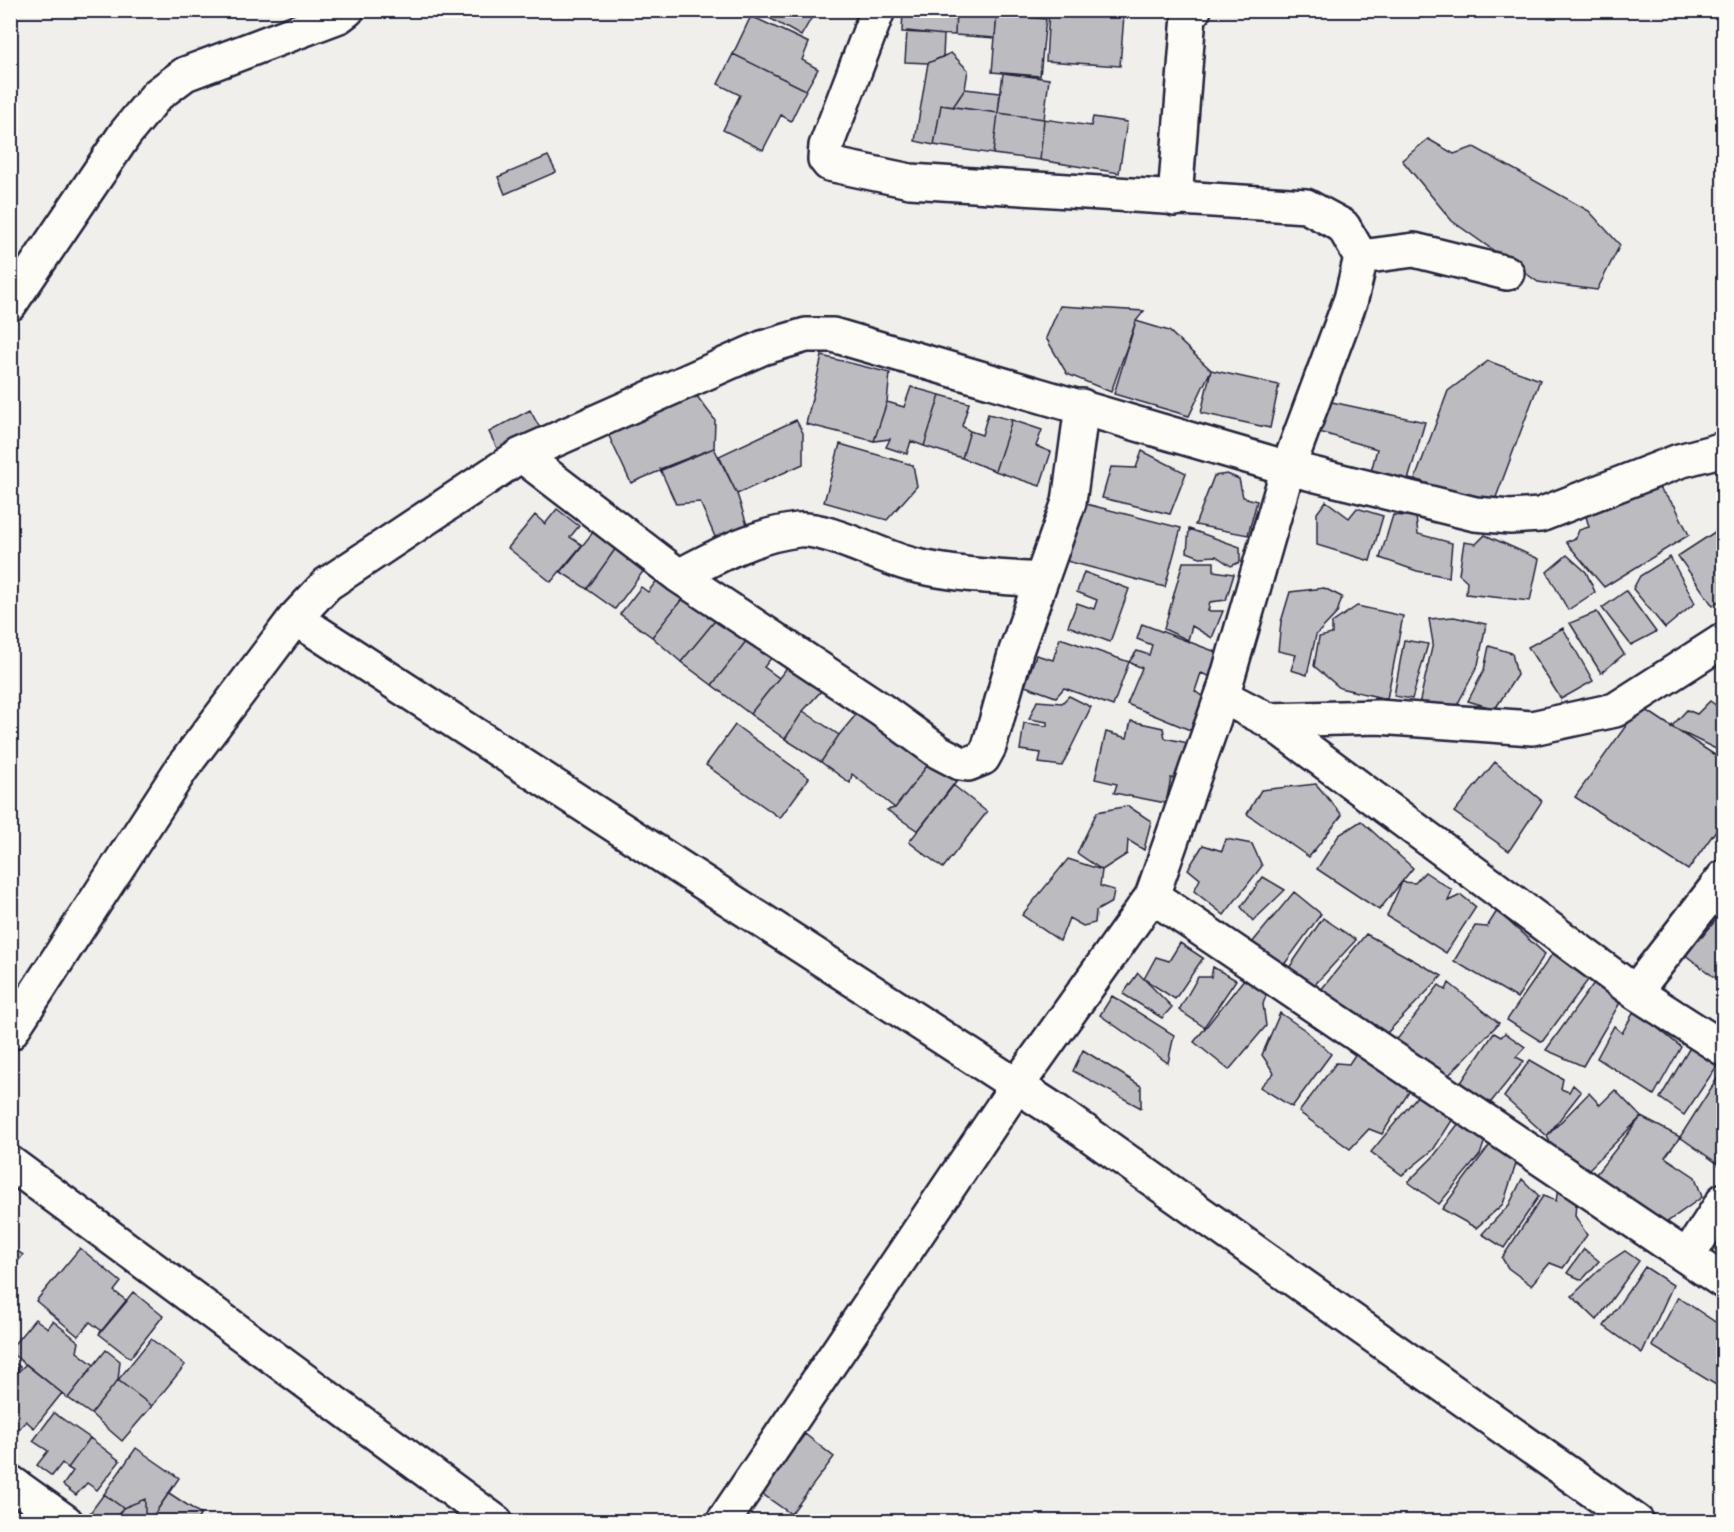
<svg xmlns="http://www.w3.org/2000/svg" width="1734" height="1532" viewBox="0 0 1734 1532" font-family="Dekko,sans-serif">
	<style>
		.building { fill: #bcbcc0; stroke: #22223b; stroke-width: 1.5 }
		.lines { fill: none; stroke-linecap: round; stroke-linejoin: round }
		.street-casing { stroke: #22223b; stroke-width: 38 }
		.secondary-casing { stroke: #22223b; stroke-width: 38 }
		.street { stroke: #fdfcf7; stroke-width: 33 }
		.secondary { stroke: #fdfcf7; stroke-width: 33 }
	</style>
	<rect width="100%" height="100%" fill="#f0efec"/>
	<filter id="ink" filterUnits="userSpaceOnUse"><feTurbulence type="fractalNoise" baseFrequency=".0167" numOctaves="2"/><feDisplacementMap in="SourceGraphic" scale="12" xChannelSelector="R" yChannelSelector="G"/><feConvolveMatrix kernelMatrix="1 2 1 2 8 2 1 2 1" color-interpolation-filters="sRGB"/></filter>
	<g filter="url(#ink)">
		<path class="building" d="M755,10H816L801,36Z
			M903,10H956L955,35L902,32Z
			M956,10H997L995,38L955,35Z
			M1012,10H1043L1042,14Z
			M1049,10L1124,15L1120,66L1046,61Z
			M997,14L1046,19L1040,76L992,72Z
			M751,16L809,43L802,60L818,69L806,90L733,54Z
			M907,31L944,35L943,57L928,63L905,62Z
			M951,53L968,70L965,89L953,107L941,105L934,145L915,141L928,63Z
			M733,54L806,90L791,121L781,115L763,150L723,130L740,95L718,84Z
			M1003,73L1049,79L1044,119L998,113Z
			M965,89L1000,93L998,113L953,107Z
			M941,105L998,113L993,154L934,145Z
			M998,113L1044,119L1040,160L993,154Z
			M1093,117L1127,122L1119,173L1040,160L1044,119L1091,126Z
			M1428,139L1454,154L1474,147L1589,211L1620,245L1597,290L1538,282L1452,221L1402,160Z
			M548,156L556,172L505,194L498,177Z
			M1060,306L1144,311L1136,321L1111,392L1067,374L1046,338Z
			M1136,321L1169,331L1211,370L1189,416L1114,394Z
			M822,356L890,373L887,402L874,441L806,424Z
			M1488,361L1540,380L1492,508L1415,479L1448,391Z
			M1211,370L1279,385L1270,428L1201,413Z
			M911,387L940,395L924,446L911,441L907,454L886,447L890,439L874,441L887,402L904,407Z
			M696,395L715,420L714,448L631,483L608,434Z
			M940,395L969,403L962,426L970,431L962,458L924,446Z
			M1327,401L1425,422L1406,487L1369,479L1377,449L1316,431Z
			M530,410L543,434L501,456L489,432Z
			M988,414L1012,420L995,471L962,458L970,431L982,435Z
			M796,420L803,433V464L737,494L719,456Z
			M1012,420L1042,430L1036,446L1051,452L1040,486L995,471Z
			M840,444L913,465L917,486L887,520L824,502Z
			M714,448L737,494L750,534L719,546L700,502L676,504L660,469Z
			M1142,451L1186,473L1170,514L1102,498L1111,467L1136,468Z
			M1227,474L1239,479L1243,497L1257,501L1248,535L1195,525L1214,476Z
			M1655,484L1675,506L1689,535L1604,587L1566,542L1576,538L1579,530L1589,527L1584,509Z
			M1074,501L1181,528L1165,587L1059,559Z
			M1326,501L1349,518L1357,508L1383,516L1370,561L1317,545V513Z
			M557,509L579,526L570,537L582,545L551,582L508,548L535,515L545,524Z
			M1393,515L1416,517L1418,534L1452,543L1449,577L1417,571L1380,558Z
			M1724,526V597L1713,606L1678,556Z
			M1189,529L1240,547V562L1231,566L1216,556L1200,557L1187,552Z
			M594,531L616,548L587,589L561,572Z
			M1485,535L1539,559L1530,601L1466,594L1467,581L1459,574L1464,542L1476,544Z
			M616,548L645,569L615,609L587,589Z
			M1567,555L1586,572L1595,592L1568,610L1547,572Z
			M1670,557L1695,603L1665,628L1633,589L1640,576Z
			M1183,562H1214V571L1234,574L1226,600L1210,602L1208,611H1223L1212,638L1192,626L1188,640L1164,629Z
			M1084,572L1129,589L1110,642L1068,626L1077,603L1094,609L1097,600L1077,592Z
			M662,574L686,594L652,637L620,614L641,587L648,592Z
			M1324,588L1342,597L1337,613L1316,635L1307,675L1291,670L1296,655L1278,651L1281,622L1290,592Z
			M1626,591L1656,632L1631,645L1602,608Z
			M686,594L718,617L681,662L652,637Z
			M1357,606L1403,616L1387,699L1340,688L1314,666L1319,637L1332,634V623Z
			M1597,612L1624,654L1601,673L1570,623Z
			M718,617L747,640L712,685L681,662Z
			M1454,617L1486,624L1478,665L1454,711L1418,709L1433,643L1429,619Z
			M1142,624L1224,655L1214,678L1201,673L1195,691L1204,698L1190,730L1127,704L1142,668L1129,662L1137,651L1149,655L1152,645L1137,639Z
			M1563,628L1593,681L1561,699L1528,647Z
			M1060,638L1129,662L1113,706L1064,688L1056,697L1025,686L1036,655L1053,660Z
			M747,640L772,657L764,667L779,678L750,714L712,685Z
			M1404,640L1428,644L1412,699L1394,696Z
			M1489,646L1512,653L1517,675L1495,709L1468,701L1484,670Z
			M790,664L822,690L803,711L785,739L750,714Z
			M1069,696L1091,707L1062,766L1039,763L1041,753L1020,750L1024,723L1047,726V722L1029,719L1037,701L1062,703Z
			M1710,701L1724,711V753L1671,727L1687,710L1697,714Z
			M1640,706L1724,761V819L1688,870L1575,797Z
			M803,711L839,735L821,762L785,739Z
			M859,711L933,758L895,808L852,774L850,783L821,762L839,735Z
			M1131,721L1163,728L1165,738L1188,743L1181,780L1171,778L1166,803L1114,793L1117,784L1095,779L1106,732L1127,738Z
			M735,725L809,778L780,818L706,765Z
			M933,758L961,776L918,831L887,810L895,808Z
			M1495,762L1542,801L1509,851L1454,812Z
			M1316,784L1342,815L1309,857L1247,814L1261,790Z
			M953,785L987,812L943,868L909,842Z
			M1128,806L1151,821L1144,850L1128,840L1127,854L1102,870L1077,853L1097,812Z
			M1361,821L1413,868L1379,910L1317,869L1339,835Z
			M1226,839L1252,844L1262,866L1224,915L1194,891L1200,879L1188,869L1203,845L1222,851Z
			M1068,859L1102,870L1100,886L1114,890L1112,902L1096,911L1095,923L1083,926L1069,918L1060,941L1022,915Z
			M1425,872L1452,890L1448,901L1461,895L1476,907L1446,953L1387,916L1402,882L1415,883Z
			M1263,877L1285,890L1253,921L1241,907Z
			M1294,892L1321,914L1278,973L1247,949Z
			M1724,910V978L1714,977L1684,954L1689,940L1702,937Z
			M1497,911L1545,954L1517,998L1454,961L1475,926L1487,927Z
			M1323,918L1356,940L1308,992L1289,968Z
			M1366,934L1442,976L1385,1035L1316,996Z
			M1180,943L1203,958L1175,999L1144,979L1156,957L1169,961Z
			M1557,947L1594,972L1542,1042L1507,1020Z
			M1213,967L1236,980L1204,1027L1179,1010L1198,977H1211Z
			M1138,973L1172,1007L1162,1018L1123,994Z
			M1245,978L1268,990L1263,1004L1266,1026L1229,1070L1194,1042Z
			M1596,980L1621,1001L1583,1066L1546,1050Z
			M1449,983L1499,1023L1445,1079L1395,1042L1439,985L1446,990Z
			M1112,996L1174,1035L1168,1063L1100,1015Z
			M1635,1010L1681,1047L1654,1095L1597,1058L1614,1026L1622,1033Z
			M1280,1013L1305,1030L1331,1054L1292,1107L1260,1087L1274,1073L1262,1055Z
			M1494,1033L1501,1037L1505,1033L1525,1047L1516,1057L1524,1061L1487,1107L1458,1087Z
			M1692,1044L1721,1060L1684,1115L1660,1098Z
			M1360,1047L1411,1089L1382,1134L1369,1129L1350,1149L1299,1112L1336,1063L1349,1064Z
			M1083,1050L1141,1086V1108L1073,1071Z
			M1530,1060L1563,1079L1561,1089L1569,1092L1573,1085L1581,1092L1547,1136L1504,1097Z
			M1720,1074L1724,1076V1168L1680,1137Z
			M1615,1090L1641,1117L1580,1178L1555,1153L1547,1136L1589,1093L1600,1105Z
			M1419,1094L1453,1119L1433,1150L1402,1175L1371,1152Z
			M1641,1117L1680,1137L1665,1157L1695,1177L1702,1197L1660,1227L1606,1197L1596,1174Z
			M1462,1119L1485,1140L1480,1155L1439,1204L1408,1182L1433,1157Z
			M1492,1142L1517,1161L1503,1204L1476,1228L1442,1209Z
			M1522,1179L1539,1196L1504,1248L1482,1234L1509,1205Z
			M1558,1189L1576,1203L1575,1216L1587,1235L1563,1268L1550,1263L1531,1285L1508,1268L1502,1258L1543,1196L1556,1201Z
			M10,1246L23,1255L10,1271Z
			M80,1248L121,1282L114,1291L127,1301L102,1331L90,1322L78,1336L36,1301Z
			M1584,1249L1599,1261L1582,1280L1567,1273Z
			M1625,1251L1639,1261L1597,1320L1572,1296L1604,1265Z
			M1645,1267L1673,1285L1642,1353L1604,1326Z
			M133,1292L163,1316L130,1358L99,1334Z
			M1678,1297L1724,1328V1373L1716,1385L1652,1346Z
			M35,1319L48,1328L53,1321L79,1342L77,1352L94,1365L68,1398L10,1352V1349Z
			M151,1339L185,1365L152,1406L118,1380Z
			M106,1350L120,1361L118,1380L91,1414L68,1398Z
			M10,1360L20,1367L10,1379Z
			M26,1364L62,1393L34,1428L26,1421L19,1429L10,1422V1380Z
			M118,1380L152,1406L122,1441L91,1414Z
			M54,1413L90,1438L68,1468L62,1463L52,1476L37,1465L48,1451L33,1441Z
			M805,1434L834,1457L791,1514L761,1493Z
			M90,1438L120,1461L97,1490L87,1483L76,1495L63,1485L73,1471L68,1468Z
			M136,1448L179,1478L149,1522H145V1499L123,1508L104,1494Z
			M169,1493L201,1514L196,1522H149Z
			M104,1494L123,1508L113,1522H101L90,1513Z
			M145,1499V1522H113L123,1508Z
			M10,1509L22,1517L19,1522H10Z"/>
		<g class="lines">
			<g class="street-casing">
				<path id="street" d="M1175,199L1189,15L1194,10
					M1361,257L1414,250L1507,273
					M521,455L679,576L880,709L939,752L960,763L968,764L983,758L989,747L1016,651L1069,502L1082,406
					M679,576C717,556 755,535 798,530C827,527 882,558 913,565C954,575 998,577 1041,580
					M295,618L327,584L521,455L762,348L806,335H833L1288,468L1475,514L1510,517L1540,515L1679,461L1724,449
					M1222,696L1268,720L1635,992L1724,1049
					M1268,720L1378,717L1532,728L1615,710L1724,640
					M1152,896L1724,1282
					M1635,992L1724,877
					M10,1033L182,768L295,618L1056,1111L1637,1522
					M10,1163L496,1522
					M1687,1257L1724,1200
					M10,1482L66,1522
					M723,1522L1016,1087L1152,896L1224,690L1288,468L1351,299L1361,257L1343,226L1306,206L910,181L829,164L825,159L826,146L878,10"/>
			</g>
			<g class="secondary-casing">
				<path id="secondary" d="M10,304L125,134L157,95L185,74L339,16L347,10"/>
			</g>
			<use href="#street" class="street"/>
			<use href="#secondary" class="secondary"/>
		</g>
	</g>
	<rect width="1734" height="1532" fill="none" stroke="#fdfcf7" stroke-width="36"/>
	<rect x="18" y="18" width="1698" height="1496" fill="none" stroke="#22223b" stroke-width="2" filter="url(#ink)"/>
</svg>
